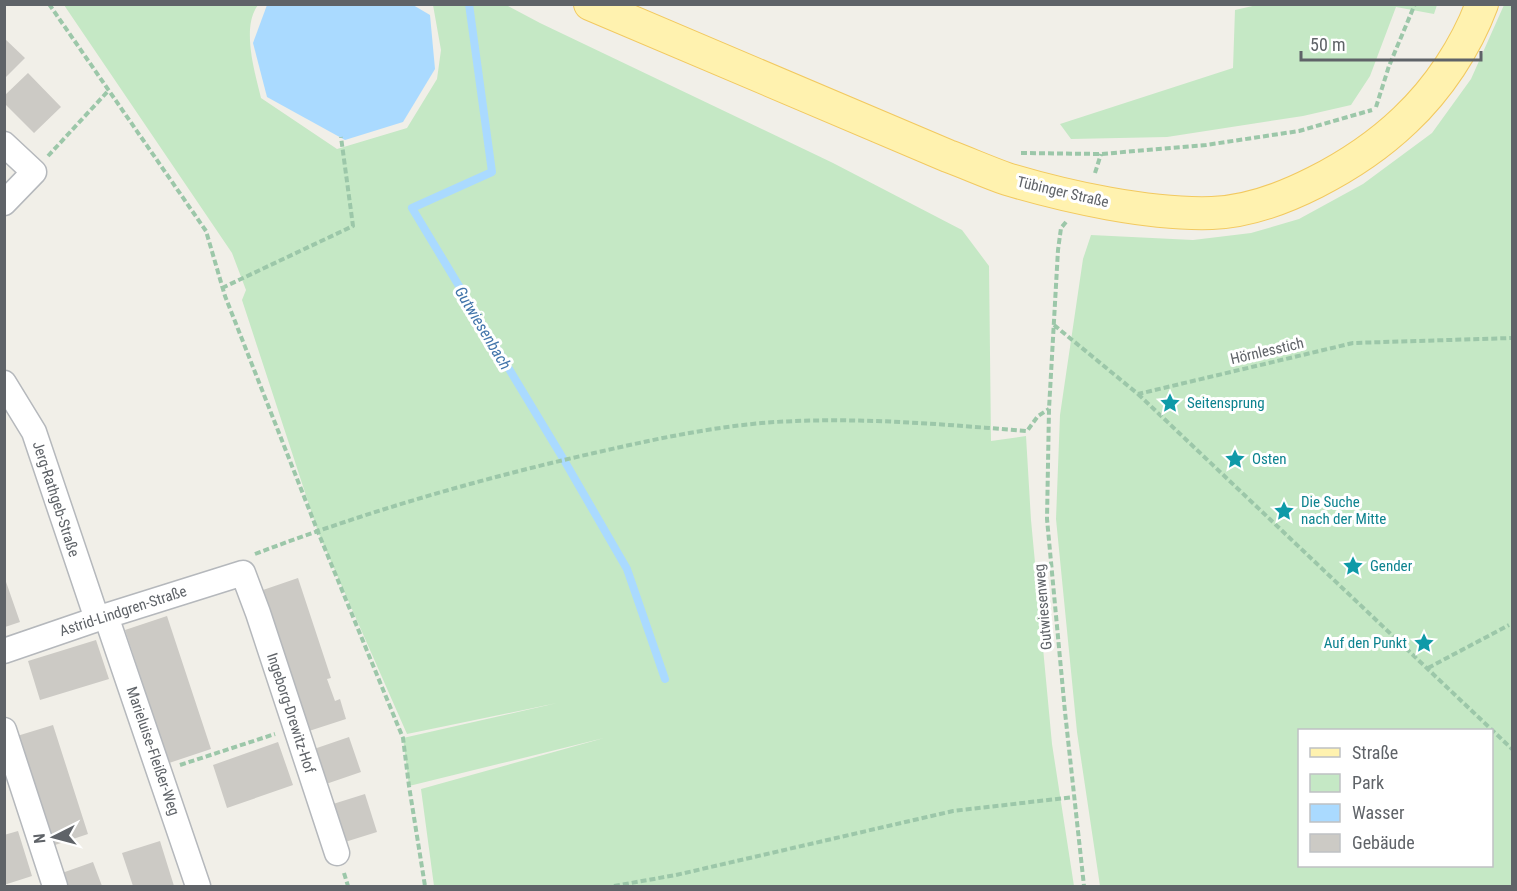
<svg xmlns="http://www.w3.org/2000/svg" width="1517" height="891" viewBox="0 0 1517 891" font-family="'Roboto Condensed',sans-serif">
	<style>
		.green { fill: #c5e8c5; fill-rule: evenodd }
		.water { fill: #aadaff }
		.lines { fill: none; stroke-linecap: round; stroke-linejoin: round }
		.stream { stroke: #aadaff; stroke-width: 8 }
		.building { fill: #cccac5 }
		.minor-casing { stroke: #b5b8bc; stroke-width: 27 }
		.major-casing { stroke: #f2c960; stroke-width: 34 }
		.path { stroke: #9cc7a9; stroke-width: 4; stroke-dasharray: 6 3; stroke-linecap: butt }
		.minor { stroke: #fff; stroke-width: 24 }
		.major { stroke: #fff2af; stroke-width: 32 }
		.labels { text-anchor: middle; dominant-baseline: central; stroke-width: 6; stroke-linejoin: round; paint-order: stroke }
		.street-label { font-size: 15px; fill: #5f6368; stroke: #fff }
		.culture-label { font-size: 15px; fill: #0d838f; stroke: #fff; text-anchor: start }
		.water-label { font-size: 16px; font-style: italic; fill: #4174aa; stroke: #fff }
	</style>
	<rect width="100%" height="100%" fill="#f1efe8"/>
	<path class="green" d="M64,5H258C241,27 255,73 261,98L337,149L407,128L437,79L441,50L433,5H506L540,23L833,163L962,230L989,266L991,441L1026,436L1031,520L1052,744L1074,886H434L421,789L604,738L409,786L403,738L557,703L407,734L318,532L242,300L246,290L232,253Z
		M1257,5H1437L1434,14L1396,7L1370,76L1351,105L1303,116L1167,137L1071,139L1060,124L1233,68L1235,10Z
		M1504,5H1512V886H1100L1077,732L1056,519L1060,415L1083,259L1091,235L1193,240L1251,233L1299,219L1363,184L1432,133L1471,79ZM1300,730H1492V866H1300Z"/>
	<path class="water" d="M267,5H413L430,15L435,69L403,122L345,140L267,97L253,43Z"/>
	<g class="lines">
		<path class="stream" d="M469,4L492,172L412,208L564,460L627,569L665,679"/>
	</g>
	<path class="building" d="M4,38L25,58L4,79Z
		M28,73L61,107L34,133L4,103V96Z
		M298,578L331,678L327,679L335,701L340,699L346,719L309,731L263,590Z
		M5,579L20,622L5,627Z
		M167,616L211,749L169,763L125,630Z
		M96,640L109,679L40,700L28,661Z
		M53,725L88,834L52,846L17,736Z
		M349,737L361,772L326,784L314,749Z
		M278,742L293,785L227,808L213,765Z
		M365,794L377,832L345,842L333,804Z
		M18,831L32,876L4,885V835Z
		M160,841L174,886H133L122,853Z
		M93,862L102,886H66L62,873Z"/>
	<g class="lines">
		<g class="minor-casing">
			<path id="minor" d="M4,144L34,172L4,203
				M4,383L34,432L97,619
				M106,616L198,886
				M4,651L106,616L243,573L258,613L337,853
				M4,730L55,886"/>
		</g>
		<g class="major-casing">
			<path id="major" d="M590,4L948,156C967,163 987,172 1007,179C1067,197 1149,215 1212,213C1276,211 1359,164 1405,120C1438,89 1466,47 1482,4"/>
		</g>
		<path class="path" d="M49,4L206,231L225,296L318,532L403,738L409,786L425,886
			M1376,107L1389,66L1415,4
			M1021,153L1101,154L1206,145L1299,131L1372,110
			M48,156L109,90
			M1095,173L1101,154
			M1066,222L1061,228L1058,250L1049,409L1047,519L1065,712L1084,886
			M222,288L353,226L341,137
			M1054,325L1138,394L1353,343L1512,338
			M1138,394L1512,749
			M255,554C365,512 479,479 594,453C660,438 728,423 796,421C873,418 950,425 1027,431L1038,416L1049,409
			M1428,668L1509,625
			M180,765L275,734
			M344,873L348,886
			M614,886L676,875L953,811L1074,797"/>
		<use href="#minor" class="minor"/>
		<use href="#major" class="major"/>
	</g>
	<defs>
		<g id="sight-bare" transform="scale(1.62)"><path d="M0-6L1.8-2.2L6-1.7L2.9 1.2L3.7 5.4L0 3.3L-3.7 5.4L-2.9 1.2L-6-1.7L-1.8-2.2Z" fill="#0f9aa8" stroke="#fff" stroke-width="2.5" paint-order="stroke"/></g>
	</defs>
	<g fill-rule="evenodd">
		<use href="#sight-bare" x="1170" y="403"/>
		<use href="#sight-bare" x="1235" y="459"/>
		<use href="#sight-bare" x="1284" y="511"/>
		<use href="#sight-bare" x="1353" y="566"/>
		<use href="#sight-bare" x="1424" y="643"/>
	</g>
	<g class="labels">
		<g class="street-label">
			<text transform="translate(1063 192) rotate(13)">Tübinger Straße</text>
			<text transform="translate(1267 351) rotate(-13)">Hörnlesstich</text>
			<text transform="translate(56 499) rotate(72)">Jerg-Rathgeb-Straße</text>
			<text transform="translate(1043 607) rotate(-95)">Gutwiesenweg</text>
			<text transform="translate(123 611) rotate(-18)">Astrid-Lindgren-Straße</text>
			<text transform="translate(291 713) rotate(72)">Ingeborg-Drewitz-Hof</text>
			<text transform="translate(153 751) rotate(71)">Marieluise-Fleißer-Weg</text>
		</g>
		<g class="culture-label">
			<text x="1187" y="403">Seitensprung</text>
			<text x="1252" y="459">Osten</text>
			<text x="1301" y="502">Die Suche<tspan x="1301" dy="17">nach der Mitte</tspan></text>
			<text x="1370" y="566">Gender</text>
			<text x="1407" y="643" text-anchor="end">Auf den Punkt</text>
		</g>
		<g class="water-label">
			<text transform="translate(483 328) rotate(59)">Gutwiesenbach</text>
		</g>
	</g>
	<rect width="1517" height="891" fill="none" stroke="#5f6368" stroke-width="12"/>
	<rect x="1298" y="729" width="195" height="138" fill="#ffffff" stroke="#bfc1c3" stroke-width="1.5"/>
	<rect x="1310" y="748" width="30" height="9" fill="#fff2af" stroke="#bfc1c3" stroke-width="1.5"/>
	<text x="1352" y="759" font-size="18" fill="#5f6368">Straße</text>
	<rect x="1310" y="774" width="30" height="18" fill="#c5e8c5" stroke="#bfc1c3" stroke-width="1.5"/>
	<text x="1352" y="789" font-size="18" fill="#5f6368">Park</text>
	<rect x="1310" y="804" width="30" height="18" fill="#aadaff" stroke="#bfc1c3" stroke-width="1.5"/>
	<text x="1352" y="819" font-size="18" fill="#5f6368">Wasser</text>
	<rect x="1310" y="834" width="30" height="18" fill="#cccac5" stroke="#bfc1c3" stroke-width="1.5"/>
	<text x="1352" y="849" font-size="18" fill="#5f6368">Gebäude</text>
	<g transform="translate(54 837) rotate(264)" stroke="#ffffff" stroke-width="4.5" paint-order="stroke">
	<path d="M0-4.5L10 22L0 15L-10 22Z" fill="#5f6368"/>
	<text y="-9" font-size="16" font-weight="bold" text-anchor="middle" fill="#5f6368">N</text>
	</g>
	<path d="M1301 51v9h180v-9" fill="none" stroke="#5f6368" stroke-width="3"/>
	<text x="1310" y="51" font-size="18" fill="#5f6368" stroke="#ffffff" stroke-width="4.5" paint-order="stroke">50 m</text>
</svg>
